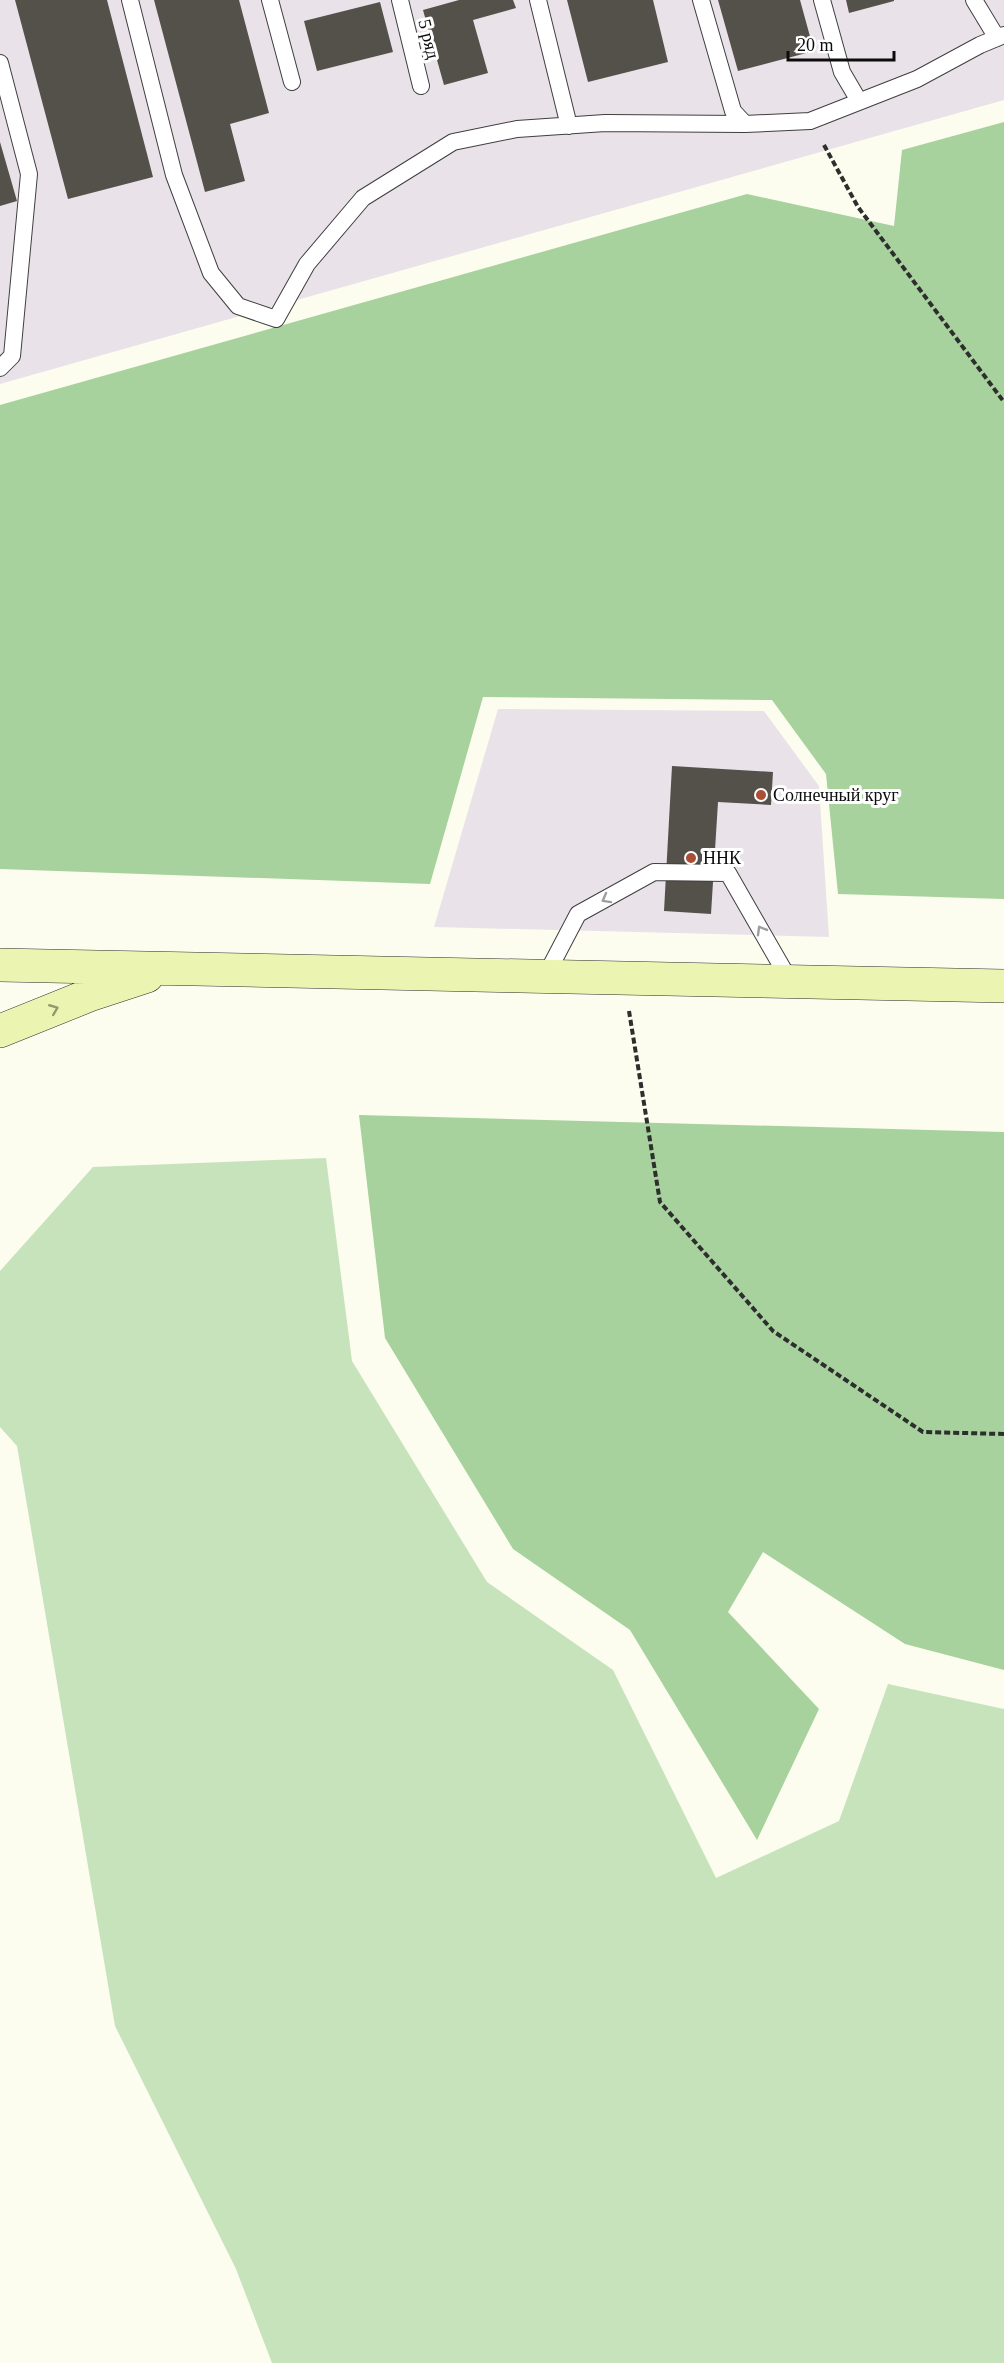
<svg xmlns="http://www.w3.org/2000/svg" width="1004" height="2363" viewBox="0 0 1004 2363" font-family="'Times New Roman',serif">
	<style>
		.industrial { fill: #eae2e9 }
		.green { fill: #c6e3bc }
		.forest { fill: #a7d29d }
		.building { fill: #54504a }
		.lines { fill: none; stroke-linecap: round; stroke-linejoin: round }
		.service-casing { stroke: #3f3f3f; stroke-width: 18 }
		.secondary-casing { stroke: #2e2e2e; stroke-width: 34 }
		.path { stroke: #2e2e2e; stroke-width: 4; stroke-dasharray: 6 3; stroke-linecap: butt }
		.service { stroke: #fff; stroke-width: 16 }
		.secondary { stroke: #ebf5b1; stroke-width: 33 }
		.oneway { stroke: #9e9e9e }
		.oneway2 { stroke: #92986f }
		.poi-dot { fill: #ab4e36; stroke: #fff; stroke-width: 2 }
		.labels { text-anchor: middle; dominant-baseline: central; stroke-width: 6; stroke-linejoin: round; paint-order: stroke }
		.street-label { font-size: 18px; fill: #0c0c0c; stroke: #fff }
		.poi-label { font-size: 18px; fill: #0c0c0c; stroke: #fff; text-anchor: start }
	</style>
	<rect width="100%" height="100%" fill="#fcfdee"/>
	<path class="industrial" d="M0,0H1004V100L0,384Z
		M498,709L764,711L819,786L829,937L434,927Z"/>
	<path class="green" d="M326,1158L352,1361L487,1582L613,1670L716,1878L839,1821L888,1684L1004,1709V2363H272L236,2269L115,2026L17,1446L0,1427V1271L93,1167Z"/>
	<path class="forest" d="M1004,122V899L838,894L826,774L772,700L483,697L430,884L0,869V405L747,194L894,226L902,150Z
		M359,1115L1004,1132V1670L905,1644L763,1552L728,1612L819,1709L757,1840L630,1630L513,1549L385,1338Z"/>
	<path class="building" d="M15,0H107L153,177L68,199Z
		M154,0H239L269,113L230,124L245,181L205,192Z
		M459,0H513L516,8L473,20L488,73L444,85L423,10Z
		M567,0H653L668,62L588,82Z
		M718,0H800L814,51L738,71Z
		M846,0H894V1L849,13Z
		M380,2L393,52L317,71L304,21Z
		M0,142L17,201L0,206Z
		M672,766L773,772L771,805L718,802L711,914L664,911Z"/>
	<g class="lines">
		<g class="service-casing">
			<path id="service" d="M130,0L174,175L211,273L238,306L276,319L307,264L363,198L453,142L517,129L605,123L745,124L810,121L917,79L980,45L1004,35
				M270,0L292,82
				M400,0L421,86
				M538,0L569,126
				M701,0L733,111L745,124
				M822,0L842,72L859,101
				M974,0L997,38
				M0,63L29,174L12,356L0,368
				M545,977L578,914L654,872L728,873L790,981"/>
		</g>
		<g class="secondary-casing">
			<path id="secondary" d="M0,965L1004,986
				M0,1031L92,994L147,976"/>
		</g>
		<path class="path" d="M824,145L858,207L1004,402
			M629,1011L660,1202L773,1331L923,1432L1004,1434"/>
		<use href="#service" class="service"/>
		<use href="#secondary" class="secondary"/>
	</g>
	<defs><path id="oneway-chevron" d="M-2-3.5L2.5 0L-2 3.5" fill="none" stroke-width="1.6" stroke-linecap="round" stroke-linejoin="round" transform="scale(1.5)"/></defs>
	<g class="oneway">
		<use href="#oneway-chevron" transform="translate(606 899) rotate(151)"/>
		<use href="#oneway-chevron" transform="translate(761 930) rotate(-120)"/>
	</g>
	<use class="oneway2" href="#oneway-chevron" transform="translate(54 1009) rotate(-22)"/>
	<g class="poi-dot">
		<circle cx="761" cy="795" r="6"/>
		<circle cx="691" cy="858" r="6"/>
	</g>
	<g class="labels">
		<g class="street-label">
			<text transform="translate(429 39) rotate(76)">5 ряд</text>
		</g>
		<g class="poi-label">
			<text x="773" y="795">Солнечный круг</text>
			<text x="703" y="858">ННК</text>
		</g>
	</g>
	<path d="M788 51v9h106v-9" fill="none" stroke="#0c0c0c" stroke-width="3"/>
	<text x="797" y="51" font-size="18" fill="#0c0c0c" stroke="#ffffff" stroke-width="4.5" paint-order="stroke">20 m</text>
</svg>
